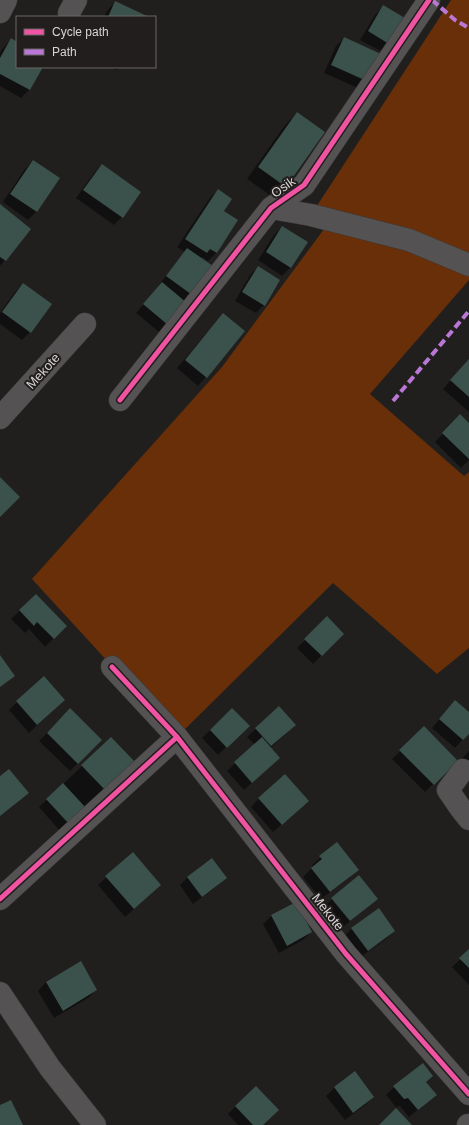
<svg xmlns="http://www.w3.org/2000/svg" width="469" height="1125" viewBox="0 0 469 1125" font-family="Arial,sans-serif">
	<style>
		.green { fill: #682f09 }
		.shadow { fill: #0007 }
		.building { fill: #3b514b }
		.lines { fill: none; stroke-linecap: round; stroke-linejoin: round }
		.street-casing { stroke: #3b3a39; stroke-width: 23 }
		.street { stroke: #545252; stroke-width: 22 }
		.quiet { stroke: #ba77d6; stroke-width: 4; stroke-dasharray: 8 4; stroke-linecap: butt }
		.cycleway-casing { stroke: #221e1d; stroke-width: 8 }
		.cycleway { stroke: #f153a3; stroke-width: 5 }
		.labels { text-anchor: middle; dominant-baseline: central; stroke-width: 4; stroke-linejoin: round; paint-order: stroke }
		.street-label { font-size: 13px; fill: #d7d5d4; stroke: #221e1d }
	</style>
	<rect width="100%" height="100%" fill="#211f1e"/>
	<path class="green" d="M451,0H469V280L370,394L464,476L469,472V648L437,674L333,583L177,737L32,579L222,367L330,221L311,215Z"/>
	<path class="shadow" d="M115,2L146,17H104L107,11Z
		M383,7L389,43L381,51L360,40L375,15Z
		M344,38L380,55L360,89L324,73L336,46Z
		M11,40L17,43V67H42L29,90L21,98L0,86V53L3,48Z
		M111,67H120L117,70Z
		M297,113L285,186L274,198L247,179L285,125Z
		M33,161L37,211L28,220L3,202L25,169Z
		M102,165L140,192L122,217L114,225L76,198L94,173Z
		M218,190L223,211L237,221L216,253L208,261L202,257L201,259L214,269L159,332L136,313L160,285H159L185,252L177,247L210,198Z
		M0,206L30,229L0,266Z
		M282,227L290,268L282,276L258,260L274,235Z
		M258,267L264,305L256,313L235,301L250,275Z
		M23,284L30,332L22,340L0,324V313L15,292Z
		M223,314L244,331L198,386L177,368Z
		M469,360V412L443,389Z
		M460,416L469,424V460L461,468L435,442Z
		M36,595L66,626L45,647L29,629L25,633L11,619Z
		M327,618L343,634L313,664L297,648Z
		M64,700L29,733L9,710L17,702Z
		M279,707L287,733L270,748V766L244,790L227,771L255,745L247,737Z
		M232,709L248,726L218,755L202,738Z
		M70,710L101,740L70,771L39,741Z
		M447,710L469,714V732L455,748L432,728Z
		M424,728L456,761L425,792L392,759Z
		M469,751V775L457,764Z
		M134,762L60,831L39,807L82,766Z
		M259,798L299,809L273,832L251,807Z
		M337,843L357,869L349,878L321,899L303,877L313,867L312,865Z
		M133,853L152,893L125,917L98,885Z
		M188,877L225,878L217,886L193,904L180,885Z
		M332,899H376L341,929L324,907Z
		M296,903L311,932L303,940L279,953L263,924L271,916Z
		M352,928L394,931L386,939L359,958L344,937Z
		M469,951V985L452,967Z
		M46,982L96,990L88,998L54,1018L38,991Z
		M355,1072L373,1097L365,1105L345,1120L326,1096L334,1088Z
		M426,1082L436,1095L409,1117L400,1106L396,1107L386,1095L394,1087Z
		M236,1106L262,1125H238L228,1114Z"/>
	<path class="building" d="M115,1L149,17H108Z
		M383,5L405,18L389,44L368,31Z
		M344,37L381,54L369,82L331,65Z
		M11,38L17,42V67H43L30,90L0,74V58Z
		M297,112L325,132L286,187L258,167Z
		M33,160L60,178L37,212L10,194Z
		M102,164L141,192L123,218L83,190Z
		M218,189L232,199L224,211L238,220L217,253L210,249L207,253L185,239Z
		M0,204L31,229L6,261L0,257Z
		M282,226L308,242L291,268L266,252Z
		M187,248L216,268L195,297L166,276Z
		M258,266L280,280L265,306L242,292Z
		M162,282L187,303L168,325L143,304Z
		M23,283L52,304L31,333L2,312Z
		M223,313L245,331L207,378L185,360Z
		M469,359V397L450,380Z
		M460,414L469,423V459L442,433Z
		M0,477L20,497L0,517Z
		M36,594L67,626L54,639L37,622L34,626L19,610Z
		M327,616L344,634L322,656L304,639Z
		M0,655L15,676L0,687Z
		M44,676L65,700L37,725L16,701Z
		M455,700L469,712V734L463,740L439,719Z
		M279,706L296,725L271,746L255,728Z
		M70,708L102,740L78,764L47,733Z
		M232,708L250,726L227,748L210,730Z
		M424,726L458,761L434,785L399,750Z
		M111,737L136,763L106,791L81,765Z
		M262,737L280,758L252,783L234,762Z
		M9,769L29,793L0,816V776Z
		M285,774L309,801L282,825L258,798Z
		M63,783L86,808L69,824L46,799Z
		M337,842L359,870L330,892L311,868L322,859L319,856Z
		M133,852L161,885L134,909L105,876Z
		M212,858L227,878L202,897L187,877Z
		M359,875L378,899L350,921L331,898Z
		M296,902L312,932L287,946L271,915Z
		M379,908L395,931L368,951L351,928Z
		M469,949V968L459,958Z
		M81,961L97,990L63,1011L46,982Z
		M423,1063L433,1076L426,1082L437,1095L418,1110L408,1098L404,1099L393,1086Z
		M355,1071L374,1097L353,1113L334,1087Z
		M256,1086L279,1110L263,1125H253L235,1106Z
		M11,1100L23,1125H0V1105Z
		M396,1108L412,1125H379Z"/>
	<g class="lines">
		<g class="street-casing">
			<path id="street" d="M0,12L6,0
				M69,13L76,0
				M271,208L311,215L409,240L469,265
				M120,400L271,208L304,185L429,0
				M0,418L85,324
				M112,667L177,737L346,954L469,1094
				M463,770L448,790L461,809L469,819
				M0,899L177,737
				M0,993L50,1068L95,1125
				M468,1125H469"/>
		</g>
		<use href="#street" class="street"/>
		<path class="quiet" d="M432,0L455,20L469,28
			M393,401L469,311"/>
		<g class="cycleway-casing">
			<path id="cycleway" d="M120,400L271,208L304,185L429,0
				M112,667L177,737L346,954L469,1094
				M0,899L177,737"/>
		</g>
		<use href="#cycleway" class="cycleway"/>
	</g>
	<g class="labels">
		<g class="street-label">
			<text transform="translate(283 187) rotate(-35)">Osik</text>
			<text transform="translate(43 371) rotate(-48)">Mekote</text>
			<text transform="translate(328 912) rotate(52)">Mekote</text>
		</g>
	</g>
	<rect x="16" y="16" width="140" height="52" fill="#221e1d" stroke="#6a6766"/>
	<rect x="24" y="29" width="20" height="6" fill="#f153a3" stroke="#6a6766"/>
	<text x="52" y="36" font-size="12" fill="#d7d5d4">Cycle path</text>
	<rect x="24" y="49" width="20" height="6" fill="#ba77d6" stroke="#6a6766"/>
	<text x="52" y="56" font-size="12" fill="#d7d5d4">Path</text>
</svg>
